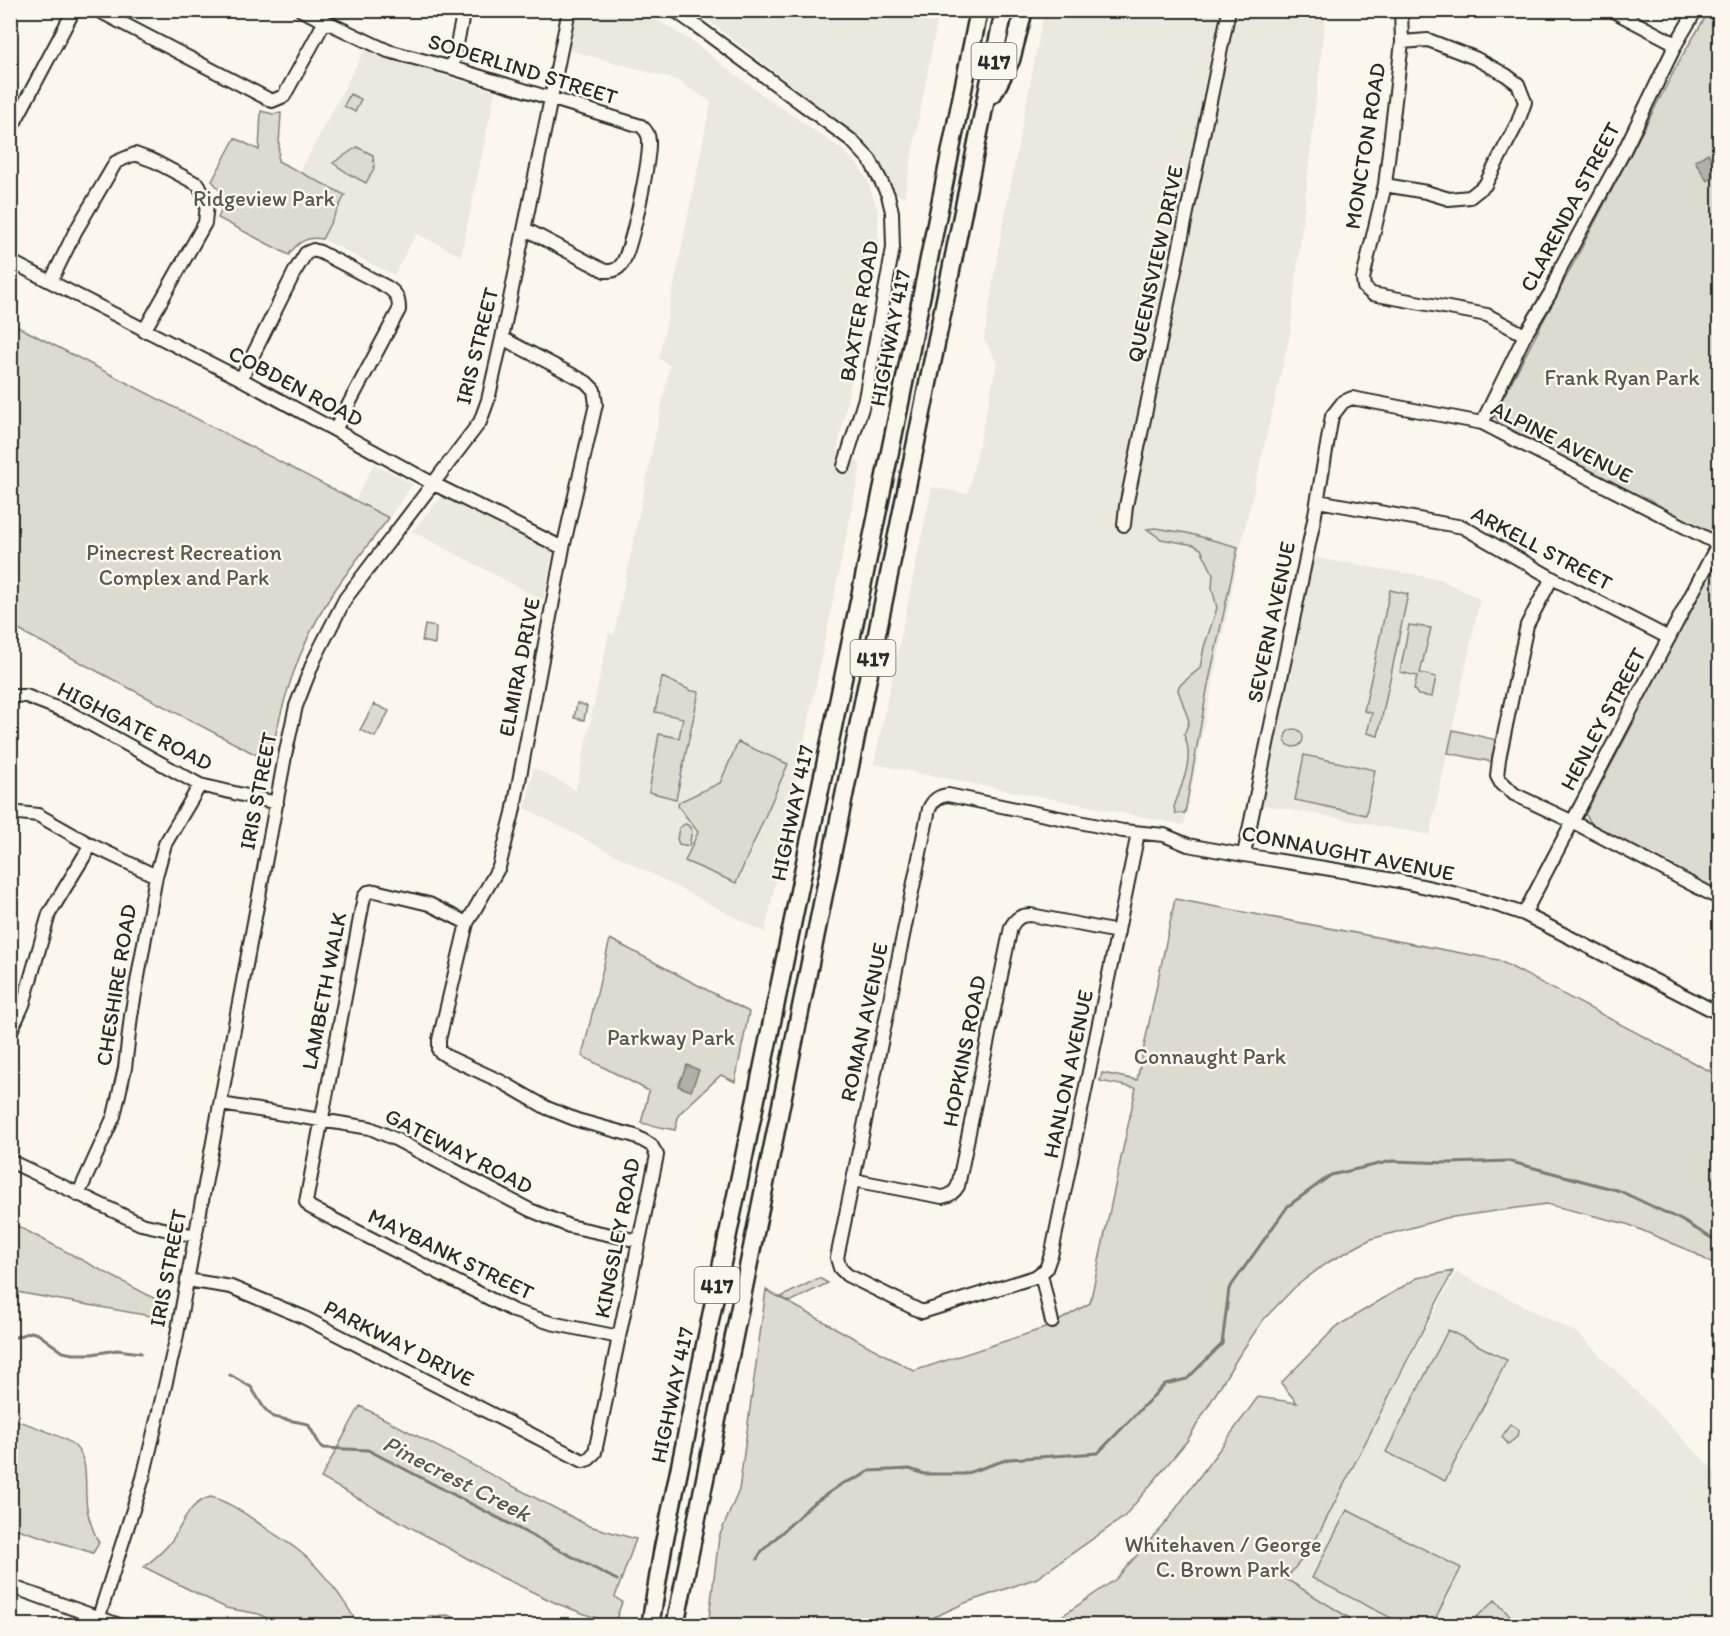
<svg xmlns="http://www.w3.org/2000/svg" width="1730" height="1636" viewBox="0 0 1730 1636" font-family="Itim,sans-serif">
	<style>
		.built { fill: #ebe8de }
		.green { fill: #dddad0; stroke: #84827e; stroke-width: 1.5 }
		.water { fill: #b1afa7; stroke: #7b7a75; stroke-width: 1.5 }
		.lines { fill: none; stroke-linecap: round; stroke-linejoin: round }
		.stream { stroke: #7b7a75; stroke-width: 3 }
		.minor-casing { stroke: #2b2b2b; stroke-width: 16 }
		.highway-casing { stroke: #2b2b2b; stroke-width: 21 }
		.minor { stroke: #fbf7ec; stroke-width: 12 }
		.highway { stroke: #fbf7ec; stroke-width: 16 }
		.labels { text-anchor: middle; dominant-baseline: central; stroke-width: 5; stroke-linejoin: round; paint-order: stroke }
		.shield { fill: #fbf7ec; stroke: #696865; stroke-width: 1.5 }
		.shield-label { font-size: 21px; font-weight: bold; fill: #2b2b2b }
		.street-label { font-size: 22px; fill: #2b2b2b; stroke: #fbf7ec }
		.park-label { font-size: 22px; fill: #585754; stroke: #fbf7ec }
		.water-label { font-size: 24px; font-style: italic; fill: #5a5956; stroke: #fbf7ec }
	</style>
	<rect width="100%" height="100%" fill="#fbf7ec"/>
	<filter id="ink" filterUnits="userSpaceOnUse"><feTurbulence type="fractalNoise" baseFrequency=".0167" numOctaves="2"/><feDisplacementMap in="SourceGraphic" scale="12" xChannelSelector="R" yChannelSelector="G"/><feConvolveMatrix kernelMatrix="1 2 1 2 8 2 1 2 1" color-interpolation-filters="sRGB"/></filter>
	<g filter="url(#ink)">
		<path class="built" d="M577,11H608L659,21L693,42L757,91L844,151L857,164L867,179L878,211L879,244L837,451L861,464L765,933L525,808L534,768L576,790L609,633L614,635L670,365L659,359L711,102L677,80L569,50Z
			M696,11H939L904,198L893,192L876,157L856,135Z
			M1044,11H1326L1290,335L1241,545L1184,825L874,764L932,487L968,494L997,363L984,338L998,251Z
			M364,51L495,91L461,256L416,233L394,275L322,239L345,195L300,172Z
			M374,464L413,484L389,518L355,501Z
			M443,495L553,552L543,600L412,531Z
			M1311,557L1440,579L1480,599L1430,835L1259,804Z
			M1456,1272L1579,1334L1719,1475V1601L1706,1625H1361L1286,1579L1308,1550Z"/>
		<path class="green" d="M1709,11H1719V539L1499,423L1494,415L1682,56Z
			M350,94L361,99L355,112L344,106Z
			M261,111L273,114L281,113L278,161L345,195L322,239C307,236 297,242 289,255L218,218C225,204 224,192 212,181L235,138L259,150Z
			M357,147L373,155L374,168L366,183L349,174L333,163Z
			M11,323L389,518C368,545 347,571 329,599C297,650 281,704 270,762L11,626Z
			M1155,528L1187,533L1238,547L1207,690L1185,813L1176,814L1174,807C1182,783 1195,759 1184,735L1189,721L1178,690L1179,686L1200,668L1204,647L1217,608L1212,588L1213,574L1201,549L1194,545L1161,539L1147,529Z
			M1719,563V892L1663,864L1592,824L1585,814L1635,720L1633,716L1710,570H1716Z
			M1390,590L1408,594L1378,736L1367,733L1372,713L1364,711Z
			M425,625L436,627L435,644L422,641Z
			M1409,625L1431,628L1420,673L1436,677L1432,697L1418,695L1414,689L1417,676L1400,672Z
			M662,677L692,691L699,692L676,799L649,792L659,734L679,738L683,718L655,712Z
			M577,703L587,706L584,720L574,718Z
			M374,704L389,711L375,737L360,730Z
			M1285 738a9 9 0 1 1 18 0a9 9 0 1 1-18 0Z
			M1453,730L1497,740L1493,762L1448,753Z
			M738,742L788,764L736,883L685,861L698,832L678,806L679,802L720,783Z
			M1304,755L1375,770L1366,815L1295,800Z
			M685,824L688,825L692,831L689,846L679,844L677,839L679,828Z
			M1175,899L1498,960L1719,1076V1268L1693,1252L1627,1224L1546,1204L1446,1218L1371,1239L1325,1264L1295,1287L1263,1320L1238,1357L1187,1441L1124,1517L1037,1578L965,1603L917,1625L708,1626L719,1537L739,1490L766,1290L914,1371L1048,1327L1090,1303L1136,1088L1100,1081L1102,1073L1137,1080Z
			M610,939L749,1012L735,1082L721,1075L679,1114L675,1130L641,1123L649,1091L582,1056Z
			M10,1222L167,1305L164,1312L156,1317L11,1291Z
			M1453,1271L1313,1545L1286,1579L1361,1625H1049L1116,1579L1166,1522L1258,1397L1297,1403L1281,1383L1336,1327L1417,1278Z
			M819,1278L828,1283L790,1302L781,1297Z
			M1448,1330L1507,1360L1445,1481L1386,1452Z
			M360,1406L589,1526L636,1539L615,1597L622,1602L614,1625L558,1604L501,1577L321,1478Z
			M10,1418C27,1424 56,1433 71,1443C92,1458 83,1485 87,1508C89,1520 93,1531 99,1543L93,1553L11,1527Z
			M1510,1424L1518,1430L1517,1437L1508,1444L1502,1437Z
			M211,1497C232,1503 250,1517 267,1529C277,1536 288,1542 298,1550C322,1569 344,1599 358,1625H279L259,1614L226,1608L144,1567C152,1560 162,1553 169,1544C184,1526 186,1503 211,1497Z
			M1347,1510L1461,1568L1432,1625H1405L1312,1578Z
			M1495,1600L1518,1625H1468Z
			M447,1615L476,1625H421L429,1616Z"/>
		<path class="water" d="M1708,153L1720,173L1707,181L1695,161Z
			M687,1065L699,1070L691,1091L678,1086Z"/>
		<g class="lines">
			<path class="stream" d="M10,1339L31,1332L38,1334L63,1352L73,1354H92L117,1350L141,1353
				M230,1375L251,1387L264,1408L273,1417L308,1424L320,1445L324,1448L368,1450L617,1580
				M757,1559L762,1551L811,1505L843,1483L860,1477L869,1471L910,1469L924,1474H964L1009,1459L1098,1453L1165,1384L1187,1379L1222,1344L1229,1289L1288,1206L1331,1175L1392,1161L1450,1163L1508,1161L1620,1191L1681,1220L1720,1243"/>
			<g class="minor-casing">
				<path id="minor" d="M97,10L272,101L284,96L324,23
					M301,10L388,51L452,68L641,126C646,130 649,135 649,141C650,159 631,254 621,265C616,271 612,271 605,271L531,232L524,231
					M674,10L694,24L851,140L870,160L888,195L892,212L893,248L865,398L844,466
					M1401,10L1402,42L1385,185L1367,261L1363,279L1364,287L1372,294L1487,315L1525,335
					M1611,10L1676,44
					M452,68L464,10
					M10,131L74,10
					M1385,185L1426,192L1449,199L1470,197L1485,185L1518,122L1525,102L1518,84L1506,75L1475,58L1428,40L1402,42
					M10,261L241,379L432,483L563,548
					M51,281L75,232L116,162L135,154L154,161L199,185L207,204L205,223L144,331
					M241,379L295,271L306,253L313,250L320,252L387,287C397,293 399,299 399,310L335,430
					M1482,423L1525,335L1551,292L1561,267L1622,155L1676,44L1696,10
					M1318,501L1463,527L1552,578L1669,638
					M1124,525L1126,506L1229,10
					M1552,578L1527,625L1499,759L1497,776L1502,785L1503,783L1514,794L1573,822L1720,899
					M10,696H26L72,714L200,785L277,803
					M10,812L38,815L91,845L156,876
					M1138,833L1052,1252L1046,1269L1035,1277L922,1312L847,1275L840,1268L837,1258L929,809C933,800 938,796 948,795L1123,831L1164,835L1188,845C1300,867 1416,876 1524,914L1720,1014
					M1244,854L1314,520L1332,416L1343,402L1352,398L1482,423L1720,545
					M1524,914L1718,544
					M467,923L429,904L375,891L368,892L364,897L306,1202L310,1207L323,1214L514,1311L551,1323L619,1337
					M10,1033L23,1005L49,914L91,845
					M221,1104L370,1128L395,1139L530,1210L569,1226L639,1241
					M10,1161L141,1224L196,1236
					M853,1180L942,1197C950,1196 954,1193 958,1186L1011,927C1016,918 1021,915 1031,915L1118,932
					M78,1195L114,1116L125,1068L131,1016L156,876L165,844L200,785
					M1041,1274L1052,1322
					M187,1280L231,1287L303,1317L583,1461L589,1459L595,1452L657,1155L651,1145L635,1136L577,1120L547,1108L502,1082L448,1057L439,1051V1040L467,923L499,867L513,813L563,548L596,404L594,390L586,382L502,338
					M10,1586L122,1626
					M96,1626L143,1478L176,1340L286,751L296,706L314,660L345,599L480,422L488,400L502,338L569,10"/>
			</g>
			<g class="highway-casing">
				<path id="highway" d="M993,94L1011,60L1024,10
					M650,1626L663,1548L898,413L979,10
					M675,1626L1004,10"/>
			</g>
			<use href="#minor" class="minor"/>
			<use href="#highway" class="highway"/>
		</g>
	</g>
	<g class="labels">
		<g class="shield">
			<rect x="971.5" y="43" width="45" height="36" rx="4.5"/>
			<rect x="850.5" y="640" width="45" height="36" rx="4.5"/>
			<rect x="694.5" y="1267" width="45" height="36" rx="4.5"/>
		</g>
		<g class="shield-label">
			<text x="994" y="61">417</text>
			<text x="873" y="658">417</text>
			<text x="717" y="1285">417</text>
		</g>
		<g class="street-label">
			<text transform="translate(523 69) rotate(17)">SODERLIND STREET</text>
			<text transform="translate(1365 146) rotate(-81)">MONCTON ROAD</text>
			<text transform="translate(1570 207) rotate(-62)">CLARENDA STREET</text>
			<text transform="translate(1155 264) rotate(-78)">QUEENSVIEW DRIVE</text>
			<text transform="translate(859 311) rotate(-80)">BAXTER ROAD</text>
			<text transform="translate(890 338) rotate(-79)">HIGHWAY 417</text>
			<text transform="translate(477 346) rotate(-76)">IRIS STREET</text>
			<text transform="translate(296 386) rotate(28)">COBDEN ROAD</text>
			<text transform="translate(1562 442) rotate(27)">ALPINE AVENUE</text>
			<text transform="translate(1542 548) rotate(28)">ARKELL STREET</text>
			<text transform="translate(1271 622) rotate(-78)">SEVERN AVENUE</text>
			<text transform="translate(519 667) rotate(-79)">ELMIRA DRIVE</text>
			<text transform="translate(1603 719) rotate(-62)">HENLEY STREET</text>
			<text transform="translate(135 726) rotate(27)">HIGHGATE ROAD</text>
			<text transform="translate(258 791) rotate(-79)">IRIS STREET</text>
			<text transform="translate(792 813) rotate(-78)">HIGHWAY 417</text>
			<text transform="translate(1348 853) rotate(11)">CONNAUGHT AVENUE</text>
			<text transform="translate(116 985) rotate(-81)">CHESHIRE ROAD</text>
			<text transform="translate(324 991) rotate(-79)">LAMBETH WALK</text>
			<text transform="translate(864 1022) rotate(-78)">ROMAN AVENUE</text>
			<text transform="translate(964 1051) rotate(-79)">HOPKINS ROAD</text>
			<text transform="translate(1068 1074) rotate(-78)">HANLON AVENUE</text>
			<text transform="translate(459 1151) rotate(27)">GATEWAY ROAD</text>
			<text transform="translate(617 1238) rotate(-79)">KINGSLEY ROAD</text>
			<text transform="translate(451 1254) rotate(26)">MAYBANK STREET</text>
			<text transform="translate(168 1268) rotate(-79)">IRIS STREET</text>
			<text transform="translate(399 1343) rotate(27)">PARKWAY DRIVE</text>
			<text transform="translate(672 1395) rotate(-78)">HIGHWAY 417</text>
		</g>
		<g class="park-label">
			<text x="264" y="198">Ridgeview Park</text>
			<text x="1622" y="377">Frank Ryan Park</text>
			<text x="184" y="552">Pinecrest Recreation<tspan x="184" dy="25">Complex and Park</tspan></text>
			<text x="671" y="1037">Parkway Park</text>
			<text x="1210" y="1056">Connaught Park</text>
			<text x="1223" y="1544">Whitehaven / George<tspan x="1223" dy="25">C. Brown Park</tspan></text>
		</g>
		<g class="water-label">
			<text transform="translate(457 1478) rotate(27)">Pinecrest Creek</text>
		</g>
	</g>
	<rect width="1730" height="1636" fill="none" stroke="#fbf7ec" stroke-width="36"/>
	<rect x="18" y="18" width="1694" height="1600" fill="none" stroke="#2b2b2b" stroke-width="2" filter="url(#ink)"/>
</svg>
